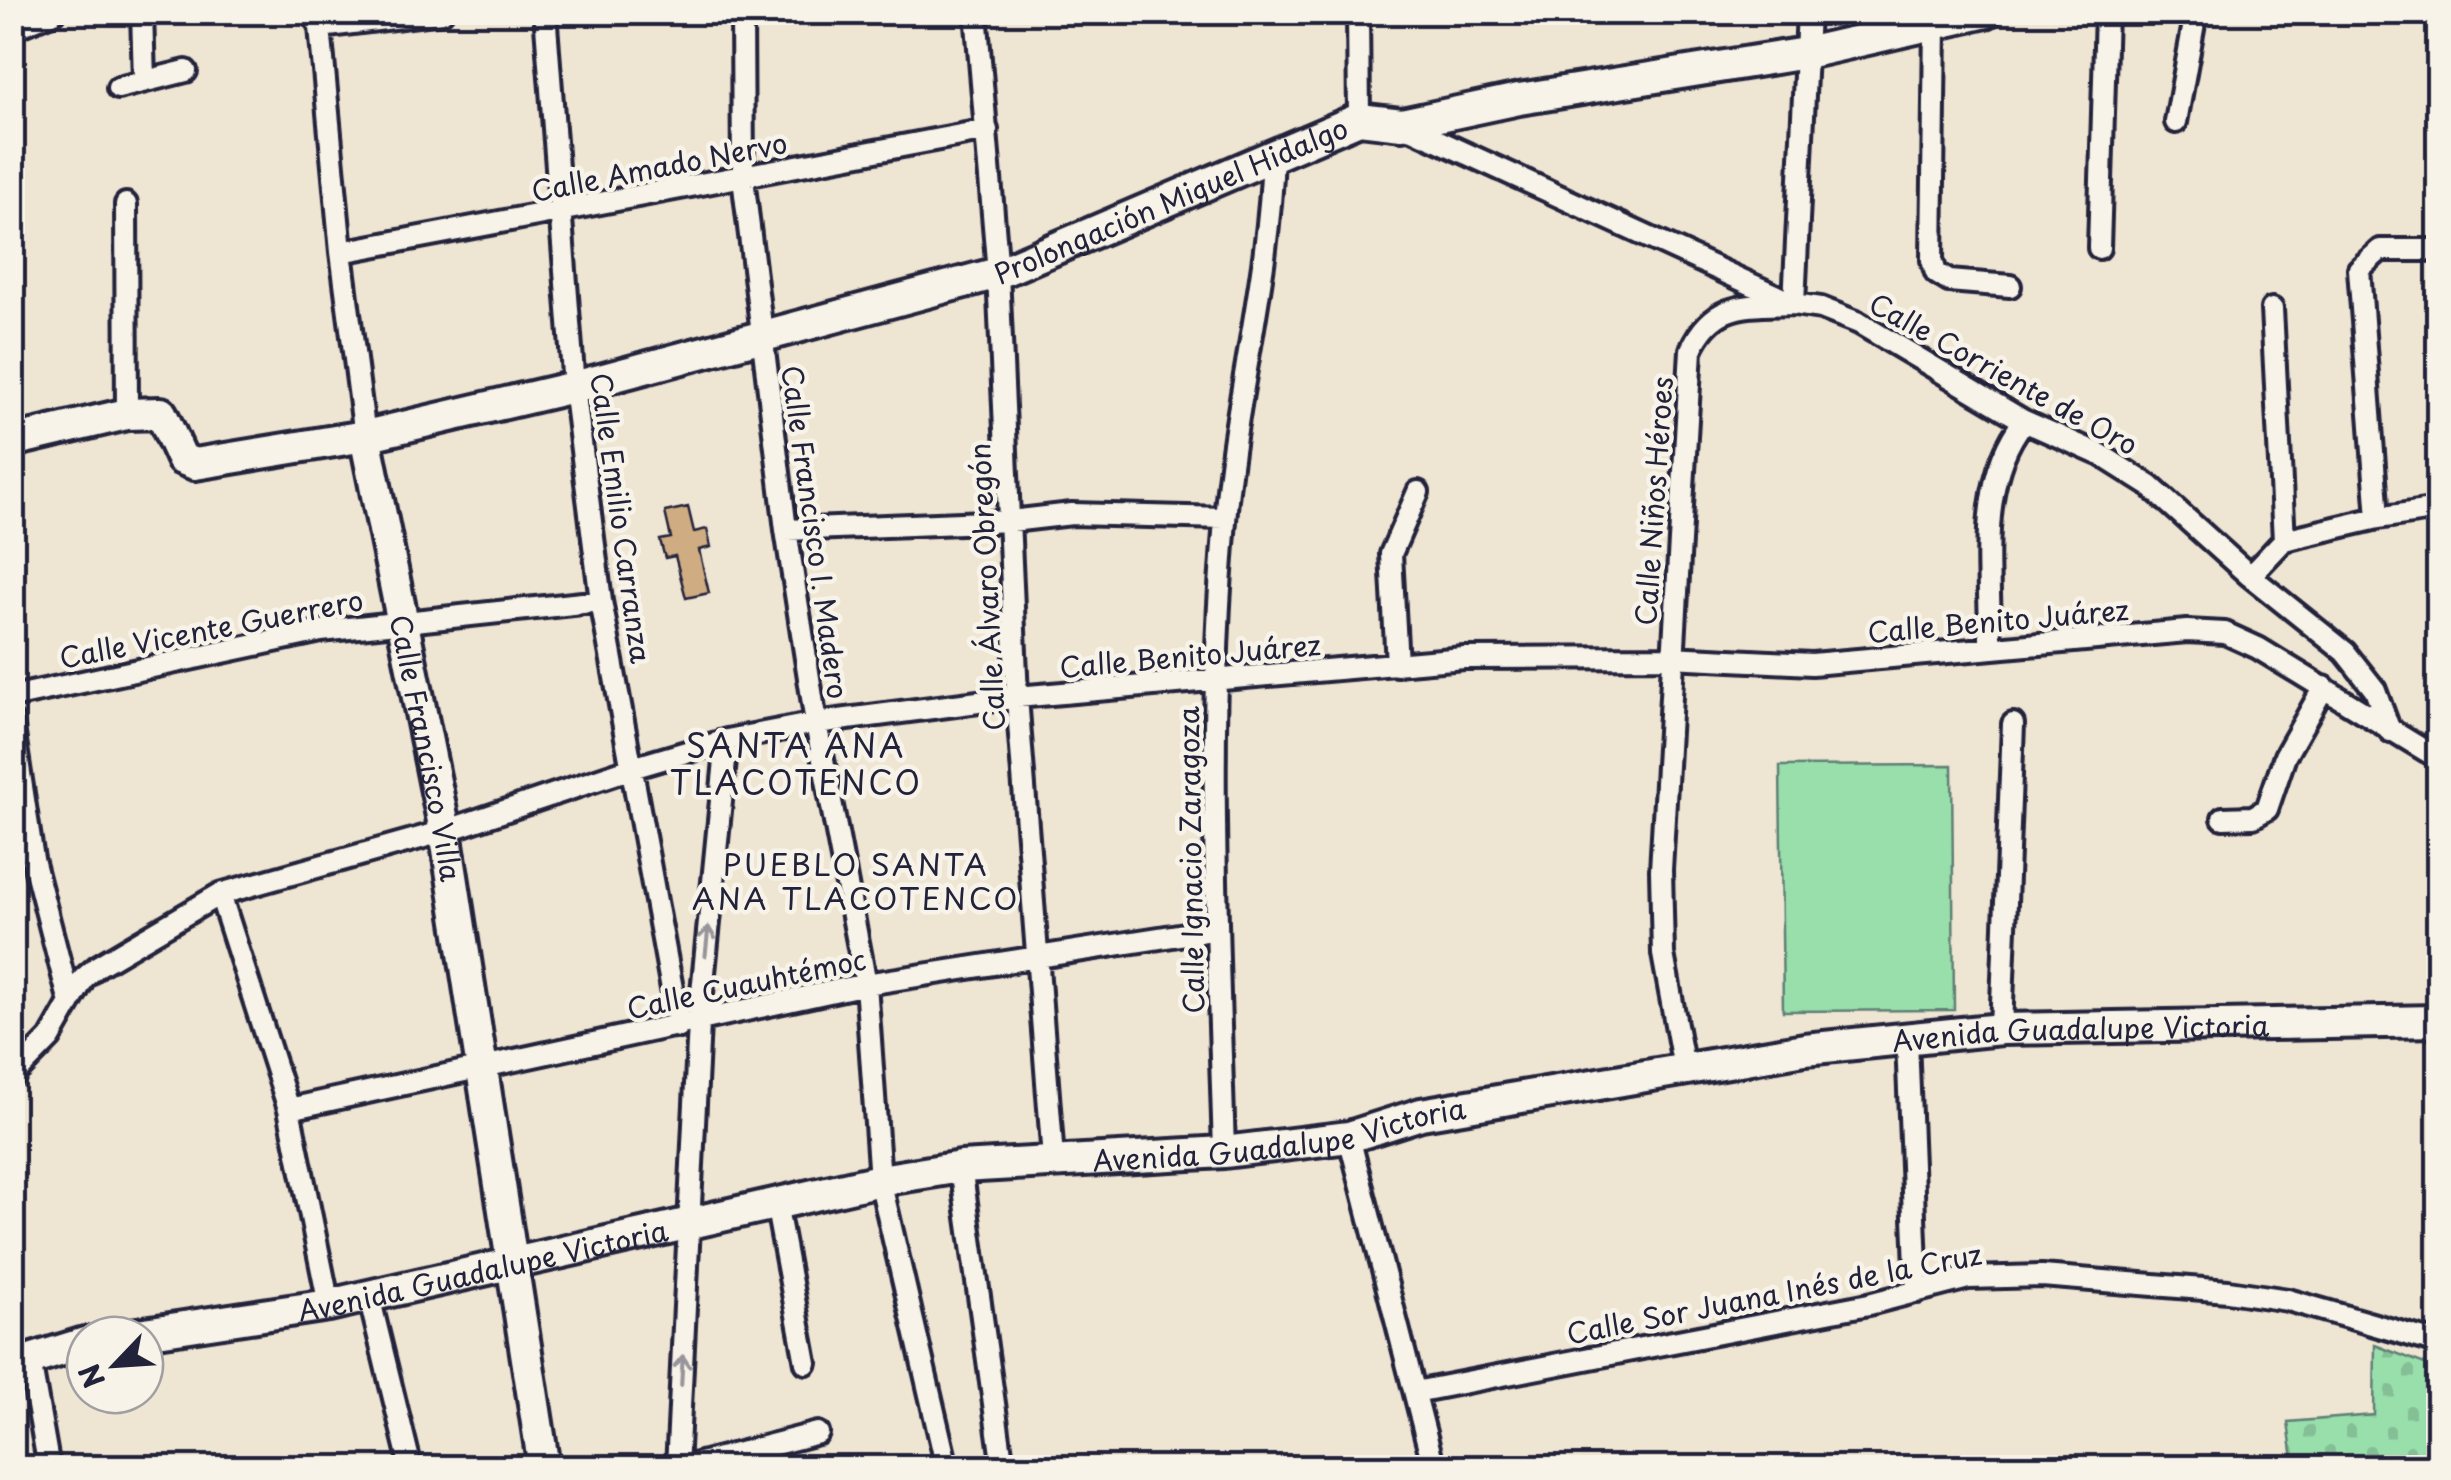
<svg xmlns="http://www.w3.org/2000/svg" width="2451" height="1480" viewBox="0 0 2451 1480" font-family="'Playpen Sans',sans-serif">
	<style>
		.cemetery { fill: url(#cemetery-stones); stroke: #5e8074; stroke-width: 2.5 }
		.green { fill: #99dfac; stroke: #5e8074; stroke-width: 2.5 }
		.building { fill: #cfac81; stroke: #22223b; stroke-width: 2.5 }
		.lines { fill: none; stroke-linecap: round; stroke-linejoin: round }
		.street-casing { stroke: #22223b; stroke-width: 28 }
		.secondary-casing { stroke: #22223b; stroke-width: 38 }
		.street { stroke: #f7f3e8; stroke-width: 20 }
		.secondary { stroke: #f7f3e8; stroke-width: 30 }
		.oneway { stroke: #97959a }
		.labels { text-anchor: middle; dominant-baseline: central; stroke-width: 9; stroke-linejoin: round; paint-order: stroke }
		.street-label { font-size: 28px; fill: #22223b; stroke: #f7f3e8 }
		.neighbourhood-label { font-size: 30px; letter-spacing: 2.5px; fill: #22223b; stroke: #f7f3e8 }
		.quarter-label { font-size: 32px; letter-spacing: 2.5px; fill: #22223b; stroke: #f7f3e8 }
	</style>
	<defs>
		<pattern id="cemetery-stones" width="16" height="16" patternUnits="userSpaceOnUse" patternTransform="scale(2.5)"><rect width="16" height="16" fill="#99dfac"/><path d="M2 7V4a2 2 0 0 1 4 0v3zM10 15v-3a2 2 0 0 1 4 0v3z" fill="#84bf95"/></pattern>
	</defs>
	<rect width="100%" height="100%" fill="#efe5d3"/>
	<filter id="ink" filterUnits="userSpaceOnUse"><feTurbulence type="fractalNoise" baseFrequency=".01" numOctaves="2"/><feDisplacementMap in="SourceGraphic" scale="20" xChannelSelector="R" yChannelSelector="G"/><feConvolveMatrix kernelMatrix="1 2 1 2 8 2 1 2 1" color-interpolation-filters="sRGB"/></filter>
	<g filter="url(#ink)">
		<path class="cemetery" d="M2375,1345L2438,1369V1467H2294L2288,1422L2374,1415Z"/>
		<path class="green" d="M1952,765L1954,1010L1783,1011L1780,766Z"/>
		<path class="building" d="M688,507L694,532L707,529L711,547L699,550L709,593L686,598L675,556L665,558L660,540L671,538L665,512Z"/>
		<g class="lines">
			<g class="street-casing">
				<path id="street" d="M142,12L144,81
					M312,12L320,27L341,252L365,436
					M545,12L574,387L601,601L679,1027
					M742,12L743,178L786,530L816,723L866,984L880,1180L947,1468
					M976,12L998,273L1017,697L1053,1159
					M1358,12L1359,119
					M1935,24L1932,260L1936,273L1949,281L2010,286
					M320,27L442,12
					M12,29L54,12
					M118,88L186,71
					M2176,122L2196,12
					M1402,124L1794,304L1821,308L1859,323L2024,421L2101,455L2150,486L2250,576L2345,652L2375,690L2390,731
					M126,204L127,414
					M2099,248L2106,12
					M341,252L987,130
					M2272,309L2284,540
					M2378,518L2438,509
					M786,530L1011,521L1072,514L1225,518
					M2250,576L2284,540L2378,518L2359,269L2380,250H2438
					M1990,647C1991,572 1975,482 2024,421
					M1397,665L1391,554L1418,492
					M12,697L321,631L601,601
					M12,721L33,859L70,1003
					M2223,818L2253,817L2267,809L2285,756L2324,687
					M220,894L289,1109L329,1305
					M2001,1029L2013,724
					M1907,1040L1917,1292
					M1684,1068L1663,954L1661,870L1691,350C1713,301 1746,306 1794,304L1808,12
					M12,1077L50,1038L84,978L98,966L220,894L445,831L632,768L727,740L816,723L1017,697L1464,658L1670,657L1812,664L2187,631L2225,633L2258,648L2438,758
					M289,1109L866,984L1217,929
					M1349,1137L1434,1468
					M1224,1152C1218,942 1206,730 1225,521C1235,397 1270,276 1273,152
					M961,1167L1003,1468
					M776,1203L806,1363
					M369,1296L411,1468
					M30,1360L49,1468
					M1415,1392L1869,1304L1968,1278L2042,1276L2228,1291L2288,1300L2438,1343
					M677,1468L699,1023L727,740
					M681,1468L818,1433"/>
			</g>
			<g class="secondary-casing">
				<g id="secondary">
					<path id="s1" d="M365,436L445,831L544,1468"/>
					<path id="s2" d="M12,441L127,414L161,413L182,459L195,464L365,436L574,387L998,273L1359,119L1402,124L1519,99L1806,53L1986,12"/>
					<path id="s3" d="M131,1335L329,1305L880,1180L961,1167L1224,1152L1349,1137L1421,1114L1805,1049L2001,1029L2438,1021"/>
					<path d="M12,1373L30,1360L85,1343"/>
				</g>
			</g>
			<use href="#street" class="street"/>
			<use href="#secondary" class="secondary"/>
		</g>
		<defs><path id="oneway-shaft" d="M-6 0H5M1.5-3L5.5 0L1.5 3" fill="none" stroke-width="1.6" stroke-linecap="round" stroke-linejoin="round" transform="scale(2.5)"/></defs>
		<g class="oneway">
			<use href="#oneway-shaft" transform="translate(707 941) rotate(-84)"/>
			<use href="#oneway-shaft" transform="translate(682 1370) rotate(-87)"/>
		</g>
	</g>
	<g class="labels">
		<g class="street-label">
			<text transform="translate(659 166) rotate(-11)">Calle Amado Nervo</text>
			<text stroke="none"><textPath href="#s2" startOffset="1230">Prolongación Miguel Hidalgo</textPath></text>
			<text transform="translate(2004 373) rotate(29)">Calle Corriente de Oro</text>
			<text transform="translate(1653 501) rotate(-86)">Calle Niños Héroes</text>
			<text transform="translate(622 518) rotate(82)">Calle Emilio Carranza</text>
			<text transform="translate(816 532) rotate(82)">Calle Francisco I. Madero</text>
			<text transform="translate(986 587) rotate(-93)">Calle Álvaro Obregón</text>
			<text transform="translate(1998 620) rotate(-5)">Calle Benito Juárez</text>
			<text transform="translate(211 628) rotate(-11)">Calle Vicente Guerrero</text>
			<text transform="translate(1190 655) rotate(-5)">Calle Benito Juárez</text>
			<text stroke="none"><textPath href="#s1" startOffset="318">Calle Francisco Villa</textPath></text>
			<text transform="translate(1190 860) rotate(-91)">Calle Ignacio Zaragoza</text>
			<text transform="translate(746 983) rotate(-12)">Calle Cuauhtémoc</text>
			<text stroke="none"><textPath href="#s3" startOffset="1978">Avenida Guadalupe Victoria</textPath></text>
			<text stroke="none"><textPath href="#s3" startOffset="1168">Avenida Guadalupe Victoria</textPath></text>
			<text stroke="none"><textPath href="#s3" startOffset="358">Avenida Guadalupe Victoria</textPath></text>
			<text transform="translate(1774 1293) rotate(-11)">Calle Sor Juana Inés de la Cruz</text>
		</g>
		<g class="neighbourhood-label">
			<text x="856" y="863">PUEBLO SANTA<tspan x="856" dy="34">ANA TLACOTENCO</tspan></text>
		</g>
		<g class="quarter-label">
			<text x="796" y="745">SANTA ANA<tspan x="796" dy="37">TLACOTENCO</tspan></text>
		</g>
	</g>
	<rect width="2451" height="1480" fill="none" stroke="#f7f3e8" stroke-width="50"/>
	<rect x="25" y="25" width="2401" height="1430" fill="none" stroke="#22223b" stroke-width="4" filter="url(#ink)"/>
	<g transform="translate(115 1365) rotate(245)"><circle r="48" fill="#f7f3e8" stroke="#a29fa3" stroke-width="2.5"/>
	<path d="M0-8L18 38L0 25L-18 38Z" fill="#22223b"/>
	<text y="-15" font-size="28" font-weight="bold" text-anchor="middle" fill="#22223b">N</text>
	</g>
</svg>
